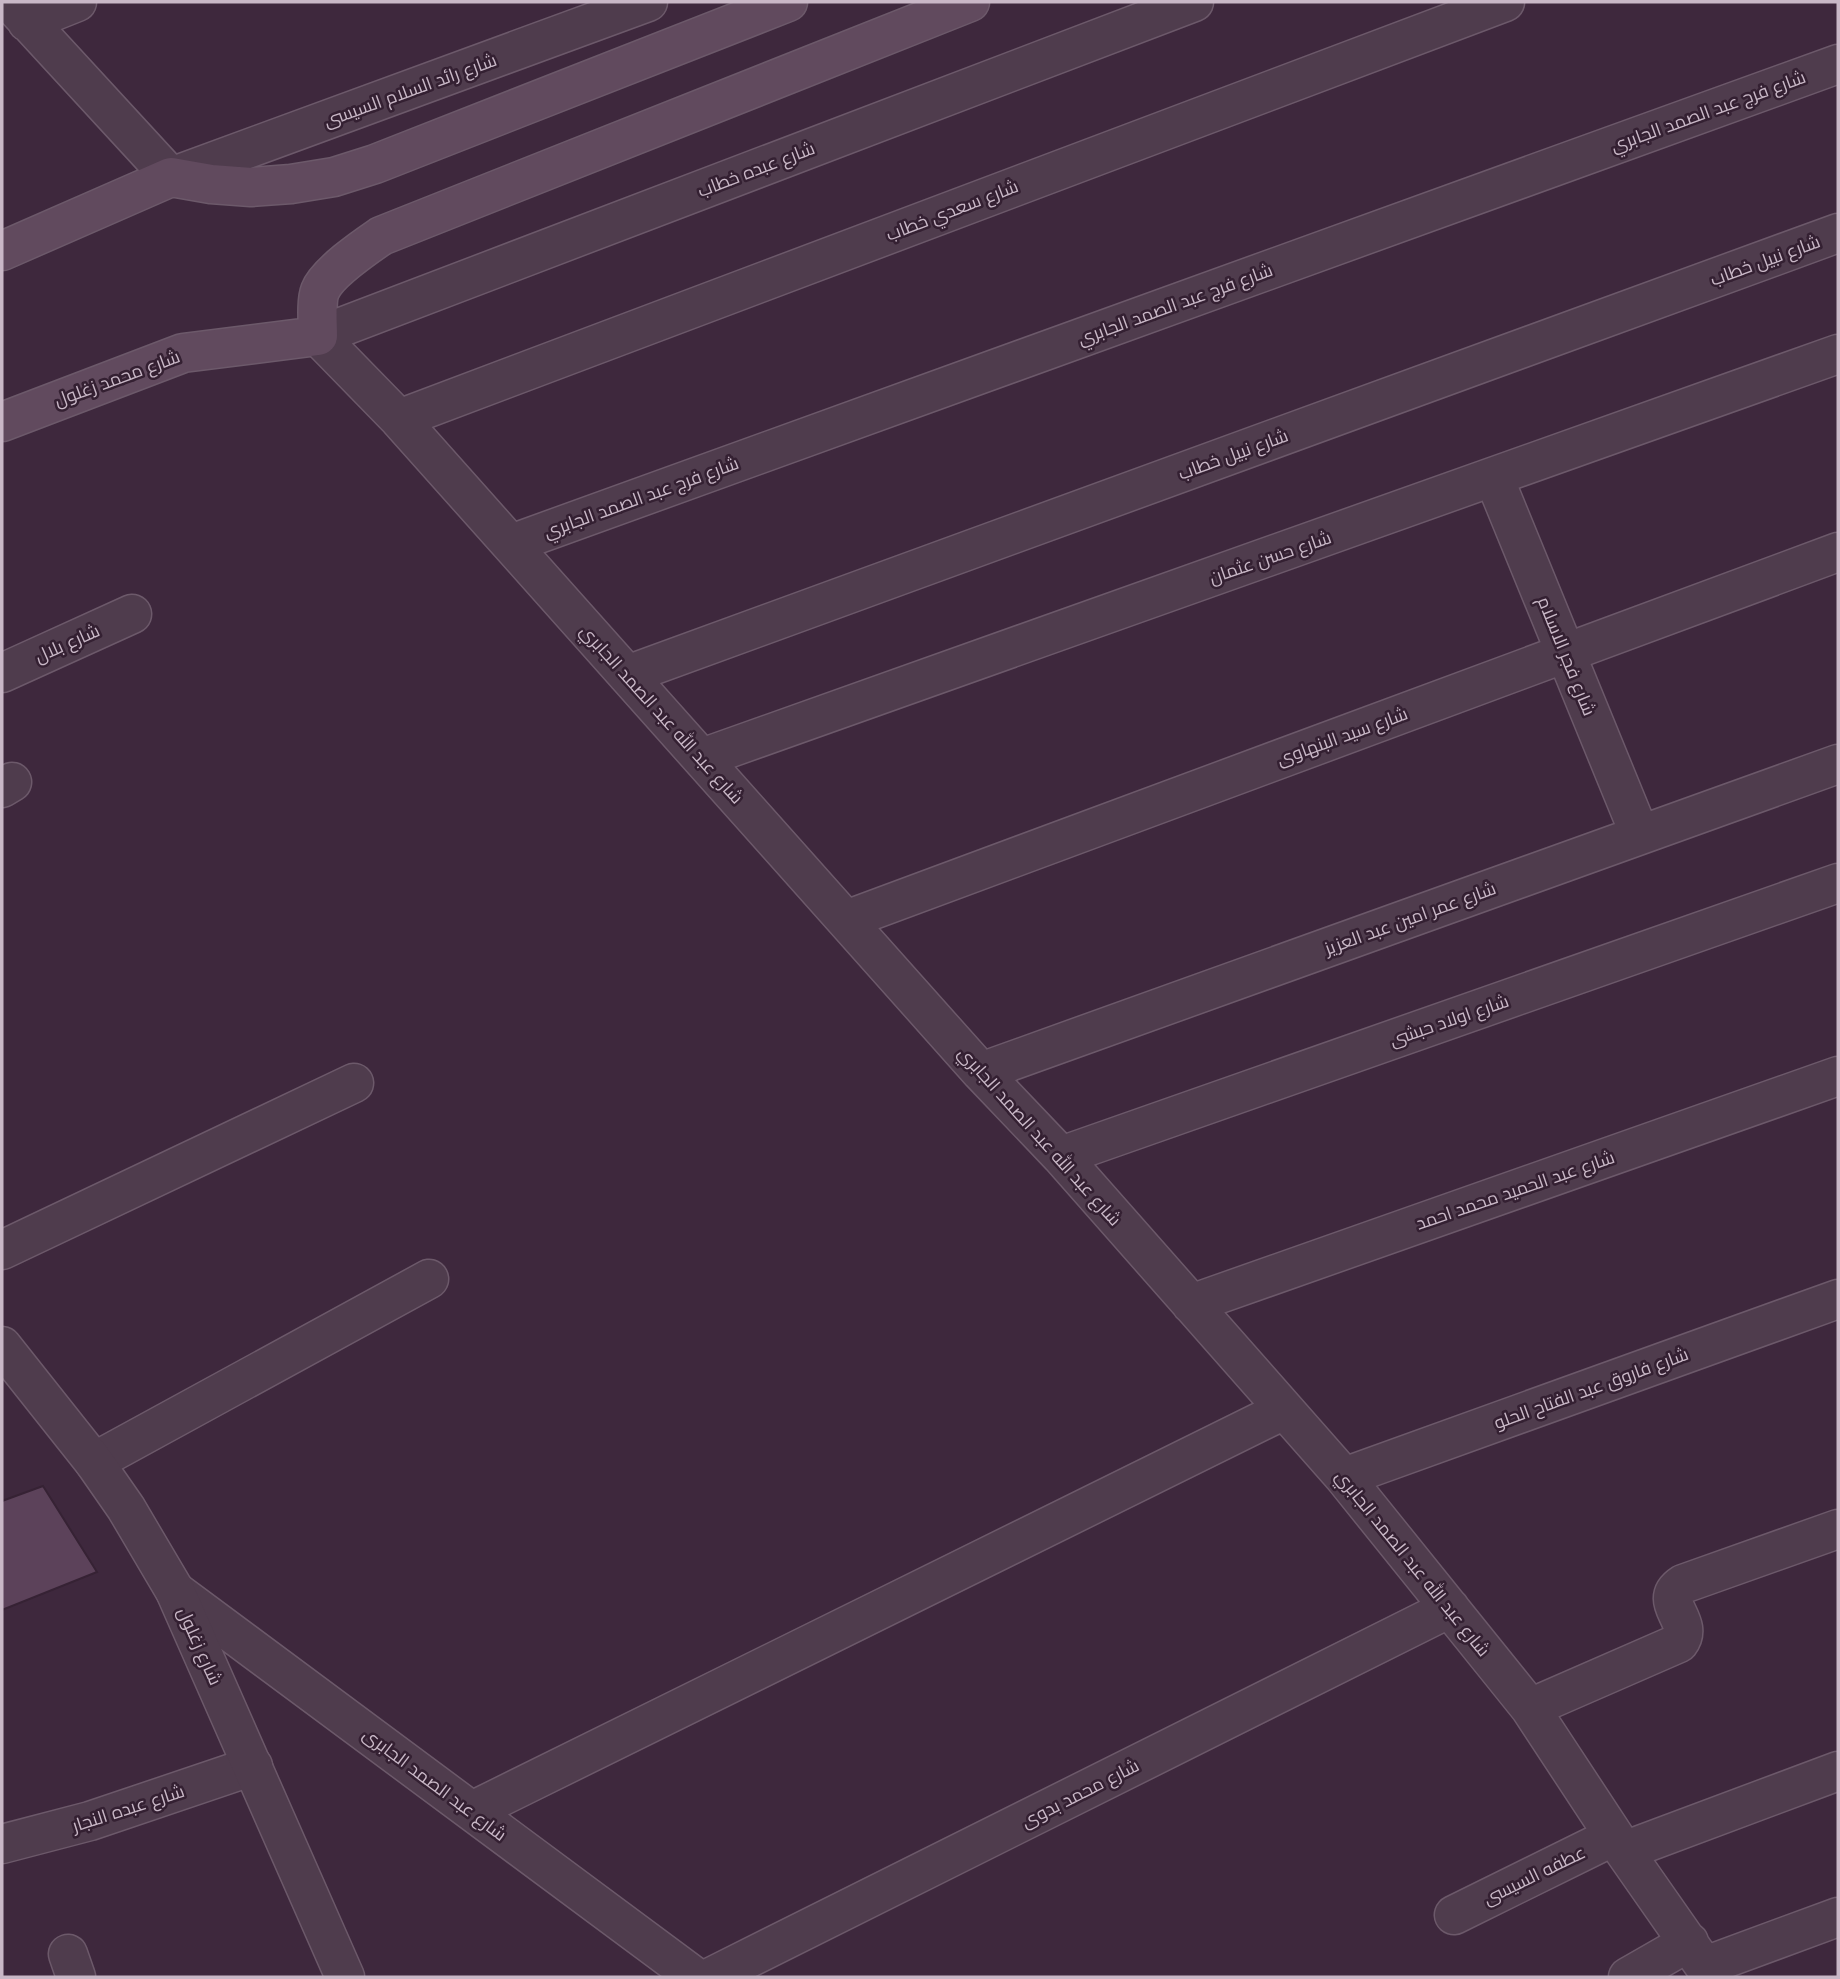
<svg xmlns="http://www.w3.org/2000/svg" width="1840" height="1979" viewBox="0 0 1840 1979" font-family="Quicksand,Cairo,sans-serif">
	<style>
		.building { fill: #5c425a; stroke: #362234; stroke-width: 2 }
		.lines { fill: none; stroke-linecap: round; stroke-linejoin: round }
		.minor-casing { stroke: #6c596a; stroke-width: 41 }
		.tertiary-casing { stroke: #6c596a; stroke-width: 41 }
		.secondary-casing { stroke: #6c596a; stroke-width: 41 }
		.minor { stroke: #4f3c4d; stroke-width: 38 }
		.tertiary { stroke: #4f3c4d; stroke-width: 38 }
		.secondary { stroke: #614a5e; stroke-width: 38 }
		.labels { text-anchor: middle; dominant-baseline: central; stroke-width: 5; stroke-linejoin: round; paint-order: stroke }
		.street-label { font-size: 18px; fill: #c9b8c7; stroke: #342032 }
	</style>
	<rect width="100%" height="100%" fill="#3e283d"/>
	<path class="building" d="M43,1486L97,1572L2,1610V1501Z"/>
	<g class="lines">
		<g class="minor-casing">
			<path id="minor" d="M10,2L171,177L648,2
				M1194,2L318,336L399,419L981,1072L1061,1156L1344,1477L1530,1708L1624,1851L1712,1977
				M27,22L77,2
				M399,419L1505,2
				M1494,478L1640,835
				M511,544L1838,64
				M2,673L132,614
				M627,675L1838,233
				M702,758L1838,354
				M2,788L12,782
				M846,920L1838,552
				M981,1072L1838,764
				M1061,1156L1838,883
				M2,1250L354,1083
				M1191,1304L1838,1076
				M94,1462L429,1279
				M1344,1477L1838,1299
				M175,1591L695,1977
				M1530,1708L1679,1643C1696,1621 1655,1602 1683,1584L1838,1529
				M472,1811L1284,1410
				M2,1844L90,1821L253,1766
				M1624,1851L1838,1771
				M1454,1915L1614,1836
				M68,1954L76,1977
				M1705,1966L1838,1917
				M711,1977L1450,1608
				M1628,1977L1689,1942"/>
		</g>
		<g class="tertiary-casing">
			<path id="tertiary" d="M2,1346L94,1462L126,1508L175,1591L345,1977"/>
		</g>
		<g class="secondary-casing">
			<path id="secondary" d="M2,251L171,177L211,184L251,187L291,184L334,177L375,164L788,2
				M2,422L183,353L318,336C318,325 316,301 320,291C327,273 365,247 381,236L970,2"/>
		</g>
		<use href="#minor" class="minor"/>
		<use href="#tertiary" class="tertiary"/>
		<use href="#secondary" class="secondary"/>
	</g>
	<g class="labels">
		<g class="street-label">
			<text transform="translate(410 90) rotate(-20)">شارع رائد السلام السيسى</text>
			<text transform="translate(1708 111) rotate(-20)">شارع فرج عبد الصمد الجابري</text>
			<text transform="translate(756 169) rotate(-21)">شارع عبده خطاب</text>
			<text transform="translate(952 210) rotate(-21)">شارع سعدي خطاب</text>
			<text transform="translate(1765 260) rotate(-20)">شارع نبيل خطاب</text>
			<text transform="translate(1175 304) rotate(-20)">شارع فرج عبد الصمد الجابري</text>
			<text transform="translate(117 378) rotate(-20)">شارع محمد زغلول</text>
			<text transform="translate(1233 454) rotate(-20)">شارع نبيل خطاب</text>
			<text transform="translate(641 497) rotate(-20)">شارع فرج عبد الصمد الجابري</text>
			<text transform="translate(1270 557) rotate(-19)">شارع حسن عثمان</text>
			<text transform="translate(67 643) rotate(-24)">شارع بلال</text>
			<text transform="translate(1567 656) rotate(68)">شارع فجر الاسلام</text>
			<text transform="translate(662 714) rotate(48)">شارع عبد الله عبد الصمد الجابري</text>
			<text transform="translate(1342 736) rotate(-20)">شارع سيد البنهاوى</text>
			<text transform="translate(1410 918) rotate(-20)">شارع عمر امين عبد العزيز</text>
			<text transform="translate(1449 1020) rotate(-19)">شارع اولاد حبشى</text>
			<text transform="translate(1040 1136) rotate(48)">شارع عبد الله عبد الصمد الجابري</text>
			<text transform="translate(1515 1190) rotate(-19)">شارع عبد الحميد محمد احمد</text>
			<text transform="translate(1591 1388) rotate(-20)">شارع فاروق عبد الفتاح الحلو</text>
			<text transform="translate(1413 1563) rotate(51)">شارع عبد الله عبد الصمد الجابري</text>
			<text transform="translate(200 1646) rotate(66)">شارع زغلول</text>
			<text transform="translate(435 1784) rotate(37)">شارع عبد الصمد الجابرى</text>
			<text transform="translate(1080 1793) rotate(-27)">شارع محمد بدوى</text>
			<text transform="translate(128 1808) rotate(-18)">شارع عبده النجار</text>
			<text transform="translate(1534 1875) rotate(-26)">عطفه السيسى</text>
		</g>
	</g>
	<rect width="1840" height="1979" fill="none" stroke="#c9b8c7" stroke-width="7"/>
</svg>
